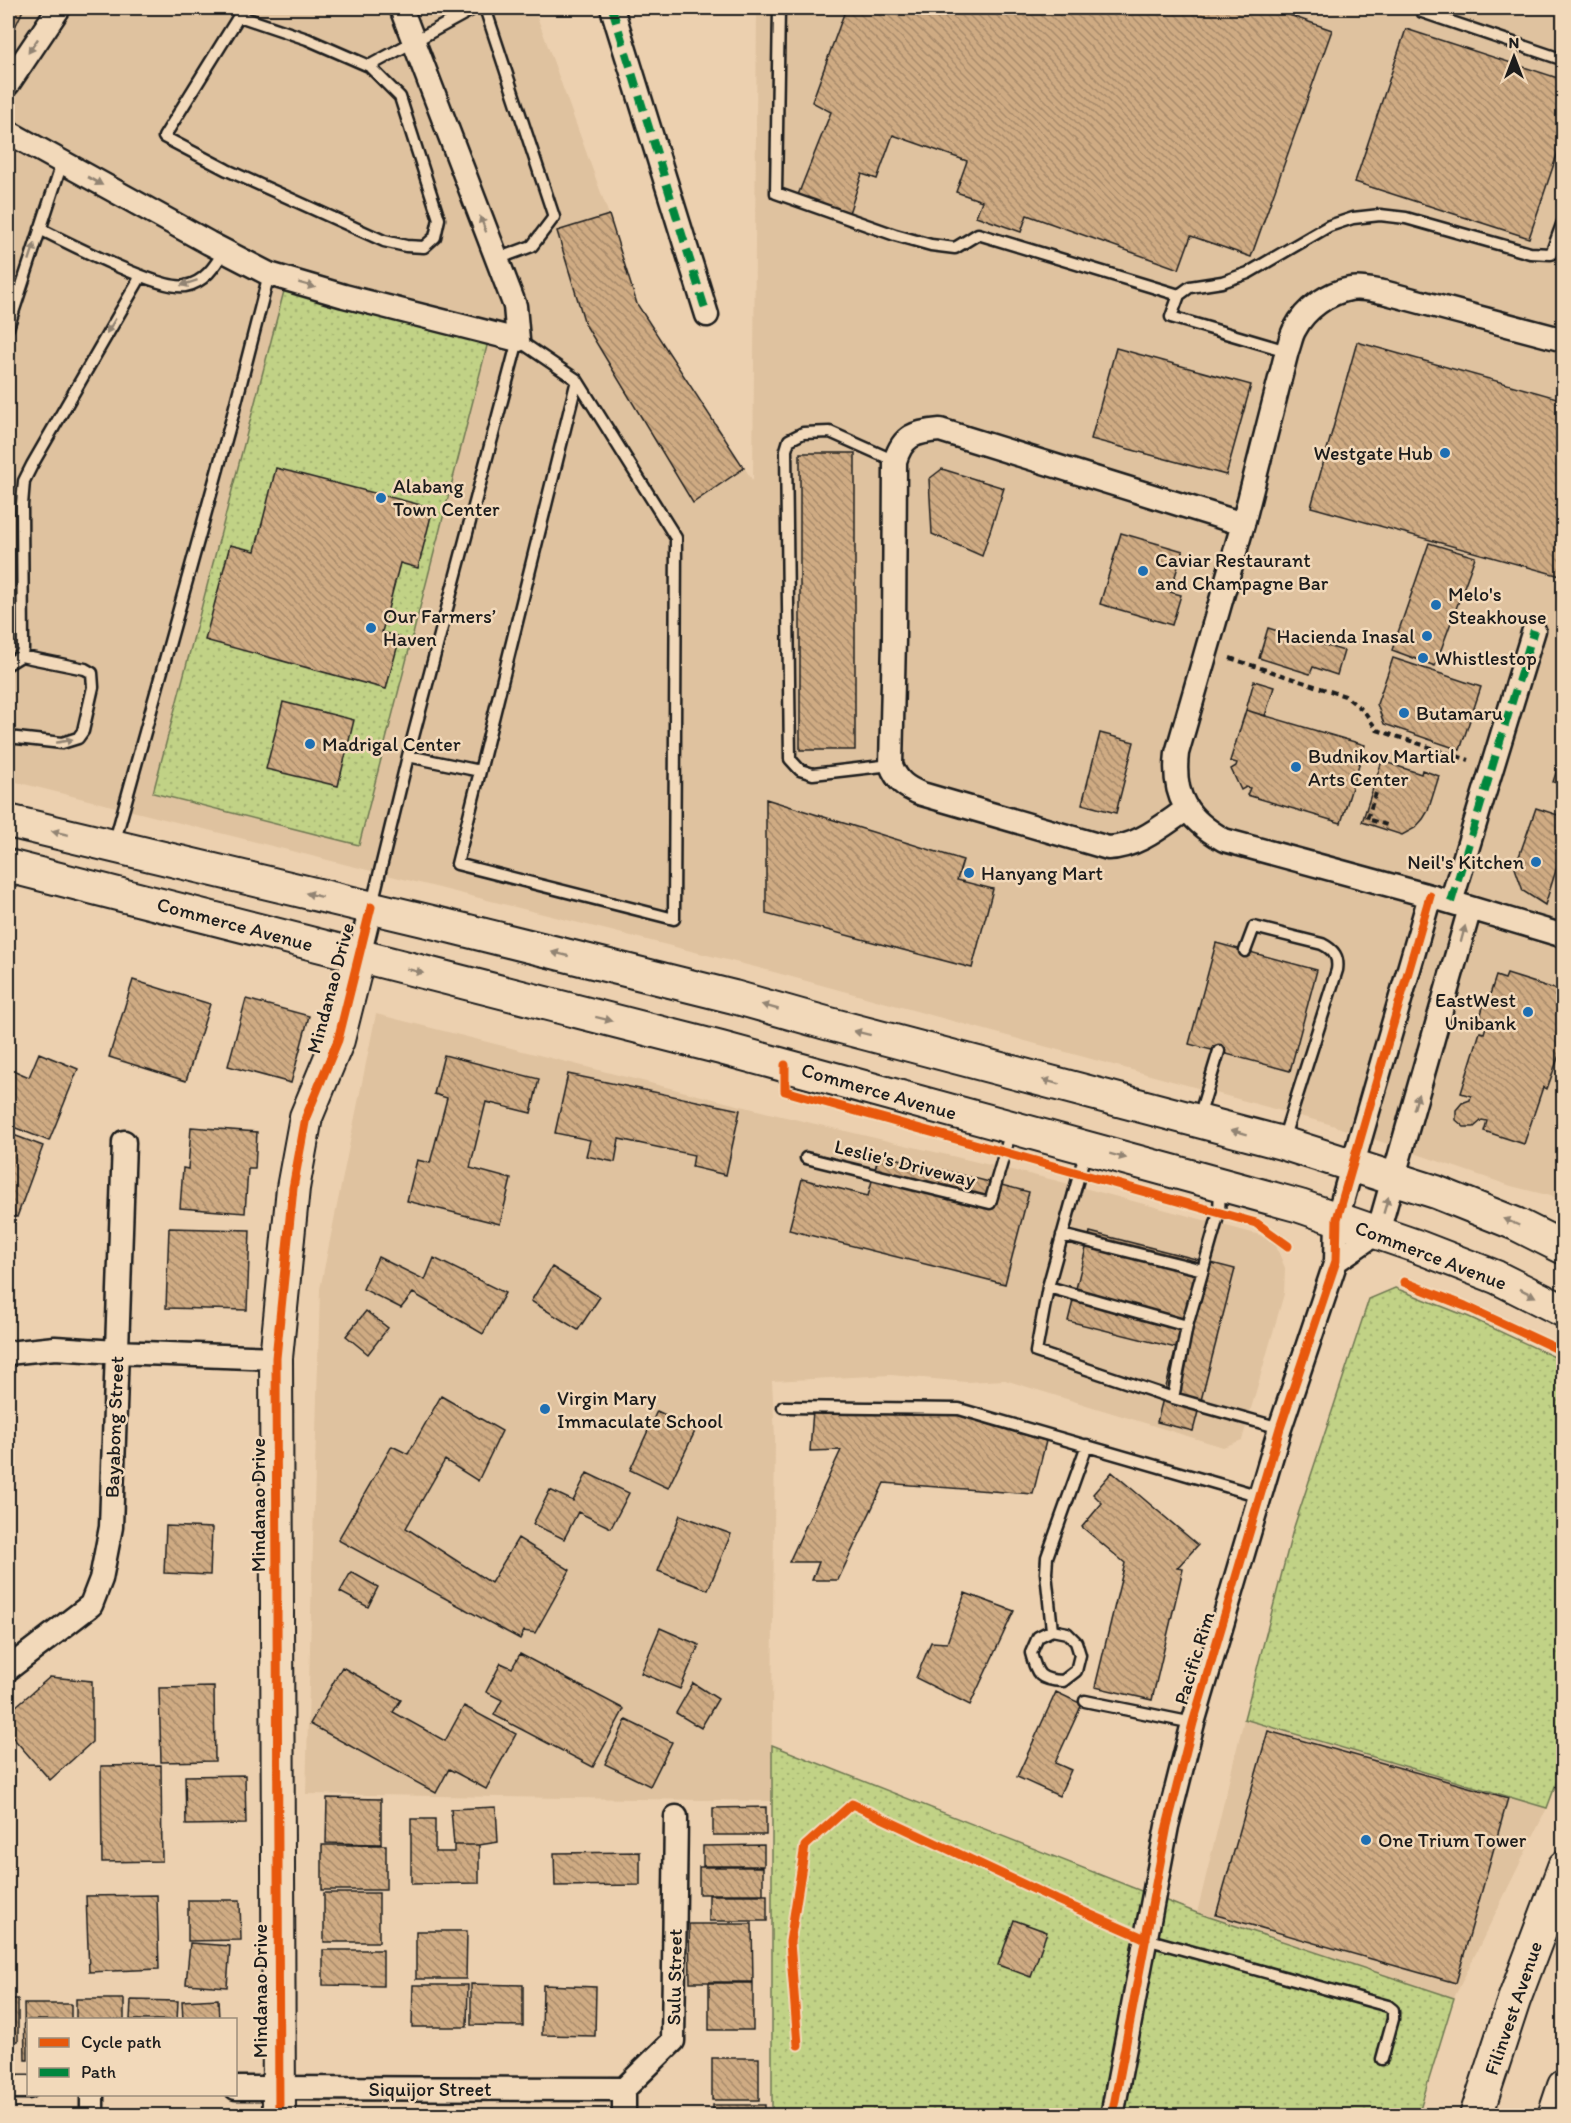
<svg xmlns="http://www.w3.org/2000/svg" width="1571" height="2123" viewBox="0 0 1571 2123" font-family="Itim,sans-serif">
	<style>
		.built { fill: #dfc29f }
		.green { fill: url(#green-dots); stroke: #6e7751; stroke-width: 1.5 }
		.building { fill: url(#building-back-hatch); stroke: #1c1c1c; stroke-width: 1.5 }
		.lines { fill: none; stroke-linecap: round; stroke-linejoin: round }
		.lane-casing { stroke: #1c1c1c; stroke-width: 15 }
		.street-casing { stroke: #1c1c1c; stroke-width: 27 }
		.secondary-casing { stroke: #1c1c1c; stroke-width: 36 }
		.path { stroke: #1c1c1c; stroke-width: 4; stroke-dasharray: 6 4.5; stroke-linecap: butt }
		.lane { stroke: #f2d9ba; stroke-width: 10 }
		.street { stroke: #f2d9ba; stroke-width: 22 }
		.secondary { stroke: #f2d9ba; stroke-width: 32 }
		.quiet { stroke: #00873e; stroke-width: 8; stroke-dasharray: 15 8; stroke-linecap: butt }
		.cycleway-casing { stroke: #f2d9ba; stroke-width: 13 }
		.cycleway { stroke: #e8590c; stroke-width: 9 }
		.oneway { fill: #928473 }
		.poi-dot { fill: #1f6fb2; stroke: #f2d9ba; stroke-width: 2 }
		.labels { text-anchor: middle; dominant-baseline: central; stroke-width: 5; stroke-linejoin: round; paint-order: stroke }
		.poi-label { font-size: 20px; fill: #1c1c1c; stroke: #f2d9ba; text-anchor: start }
		.street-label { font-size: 20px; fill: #1c1c1c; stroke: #f2d9ba }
	</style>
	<defs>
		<pattern id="green-dots" width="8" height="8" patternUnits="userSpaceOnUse" patternTransform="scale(1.5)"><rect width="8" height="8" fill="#c1d286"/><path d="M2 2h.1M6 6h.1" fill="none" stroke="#a5b473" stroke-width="1.8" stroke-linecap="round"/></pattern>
		<pattern id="building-back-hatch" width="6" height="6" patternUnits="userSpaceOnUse" patternTransform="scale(1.5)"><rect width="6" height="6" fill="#cfab83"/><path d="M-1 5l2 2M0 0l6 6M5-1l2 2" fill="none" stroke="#a78a6a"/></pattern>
	</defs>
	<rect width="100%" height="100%" fill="#ecd0af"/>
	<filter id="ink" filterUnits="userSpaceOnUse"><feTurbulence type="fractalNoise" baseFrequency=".0167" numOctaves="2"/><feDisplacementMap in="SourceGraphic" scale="12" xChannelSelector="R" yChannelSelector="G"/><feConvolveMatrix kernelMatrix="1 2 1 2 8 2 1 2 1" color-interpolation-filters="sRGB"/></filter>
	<g filter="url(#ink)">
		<path class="built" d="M8,8H534L609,215L637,304L753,481L757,8H1563V1199L1511,1186L1329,1124L759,968L8,780Z
			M376,1014L773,1114L1054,1180L1260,1235L1276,1246L1285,1268L1284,1294L1242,1440L1223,1447L1005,1380L966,1382L891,1375L772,1381L775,1437L771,1801L306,1794L320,1289Z
			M1244,1719L1547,1808L1454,1998L1197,1913Z"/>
		<path class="green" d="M284,291L488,342L359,845L153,793Z
			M1395,1288L1469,1317L1563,1361L1564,1762L1547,1808L1244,1719L1293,1530L1369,1299Z
			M772,1745L1197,1913L1454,1998L1418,2115L772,2116Z"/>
		<path class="building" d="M8,8H24L8,42Z
			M846,8H1269L1332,30L1251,257L1191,236L1179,269L1027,215L1021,232L976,216L982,201L956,192L967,161L893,135L877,179L862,174L849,213L798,195L831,112L812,102Z
			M1406,29L1564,80V134L1529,238L1355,182Z
			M609,215L637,304L744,468L693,503L585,324L557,231Z
			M1357,342L1564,400V577L1311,507Z
			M1116,348L1251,385L1226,475L1091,439Z
			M800,453H855V750H800Z
			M276,468L433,508L418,568L400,563L382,632L400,637L386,689L205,640L230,545L255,551Z
			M942,469L1004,488L982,556L932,534L929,479Z
			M1121,533L1183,551L1170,592L1181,595L1172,625L1100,604Z
			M1429,543L1475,557L1435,666L1392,650Z
			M1268,628L1344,651L1337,675L1313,667L1310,674L1259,658Z
			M1393,658L1481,687L1460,750L1384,724L1377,704Z
			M1254,681L1274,687L1265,716L1246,710Z
			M283,702L354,720L338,786L266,769Z
			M1246,710L1365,745L1341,823L1247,795L1250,788L1246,787L1241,790L1231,769L1236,766L1237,763L1230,761Z
			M1100,733L1134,742L1116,813L1082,804Z
			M1564,748V785L1553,782Z
			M1382,761L1421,774L1422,770L1439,776L1428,811L1423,819L1415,828L1402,835L1362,822Z
			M766,799L963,860L957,880L993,889L972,968L766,914Z
			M1536,808L1564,817V845L1545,905L1523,891L1515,868Z
			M1216,943L1317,970L1290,1071L1189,1044Z
			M1507,974L1558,990L1556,995L1560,993L1564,995V1041L1547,1089L1543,1087L1524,1144L1484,1131L1487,1121L1482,1120L1474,1127H1464L1456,1120V1110L1462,1103L1470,1100L1471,1096L1461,1093L1480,1032L1484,1033L1488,1020L1480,1018L1484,1003L1487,1004L1496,976L1505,979Z
			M133,980L210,1004L186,1081L109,1057Z
			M246,999L309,1016L291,1083L228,1066Z
			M39,1053L78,1069L49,1141L8,1125V1068L29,1077Z
			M444,1055L539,1079L531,1113L486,1102L470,1168L511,1179L500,1224L407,1201L417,1160L430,1163L447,1098L434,1094Z
			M568,1074L740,1110L726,1175L692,1167L694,1155L619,1139L615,1162L586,1156L590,1140L555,1133Z
			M191,1127L257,1132L255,1169H248L245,1213L180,1208L183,1168L188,1169Z
			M8,1133L43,1146L17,1217L8,1214Z
			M879,1154L1029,1192L1005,1284L789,1230L802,1179L868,1196Z
			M169,1228L250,1230L247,1310L166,1308Z
			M1090,1232L1235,1269L1193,1431L1157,1422L1176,1348L1068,1321Z
			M378,1257L425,1280L434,1258L505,1293L483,1334L413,1293L401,1308L363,1289Z
			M552,1267L600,1297L578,1330L531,1301Z
			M366,1311L388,1328L368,1354L346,1336Z
			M441,1396L502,1431L478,1481L445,1460L406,1528L491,1583L518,1538L570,1570L535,1633L524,1631L520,1639L338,1540L392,1446L408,1454Z
			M813,1410L944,1411L1046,1441L1033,1494L884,1483L838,1580H812L819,1562H789L841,1450L810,1451Z
			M657,1411L696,1429L668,1488L630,1470Z
			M1112,1472L1198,1545L1177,1568L1183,1569L1152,1700L1095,1687L1125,1563L1082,1527L1102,1503L1093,1494Z
			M587,1473L629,1493L611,1528L578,1512L564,1539L533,1524L550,1490L573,1501Z
			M680,1515L731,1534L708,1590L658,1571Z
			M166,1526L212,1528L210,1575L164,1573Z
			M351,1572L378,1587L368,1607L340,1592Z
			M965,1593L1014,1611L970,1705L916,1678L931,1642L947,1643Z
			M660,1628L699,1645L680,1689L641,1673Z
			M520,1654L624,1709L593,1767L494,1715L502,1700L486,1692L501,1663L512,1668Z
			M342,1667L401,1700L393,1712L445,1741L464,1706L516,1734L486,1789L449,1769L436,1793L310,1724Z
			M50,1677L92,1681V1742L50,1780L8,1732V1713Z
			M693,1683L718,1699L701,1728L676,1713Z
			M214,1687L215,1761L161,1762L159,1688Z
			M1056,1692L1082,1704L1055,1763L1071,1770L1059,1796L1017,1777Z
			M626,1720L672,1742L650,1786L605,1764Z
			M1268,1731L1508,1798L1456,1983L1216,1915Z
			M161,1765L162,1861L102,1862L101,1766Z
			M245,1775L246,1824L186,1825L185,1776Z
			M327,1798L381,1799V1844L326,1843Z
			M496,1807L498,1842L479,1845H454L451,1809Z
			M766,1807V1835H713V1808Z
			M411,1819H435V1852H454V1845H479V1883L411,1884Z
			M322,1845H386V1890H322Z
			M764,1845V1866H703V1846Z
			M640,1852V1885L555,1886L554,1853Z
			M699,1867H763V1894H699Z
			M324,1893H379V1942H324Z
			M157,1895L159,1969L89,1972L86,1896Z
			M709,1895H767V1921H709Z
			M188,1900H240L241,1940L188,1941Z
			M1014,1920L1047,1932L1031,1977L998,1965Z
			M689,1924H752L753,1982H690Z
			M416,1931H467L466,1979H416Z
			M190,1943L230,1946L227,1987L186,1984Z
			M323,1950H383V1986L323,1985Z
			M709,1983H753V2030H709Z
			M471,1984L523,1985V2026L471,2025Z
			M413,1985H468L467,2027H412Z
			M543,1985L596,1987L595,2036L542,2035Z
			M8,1999H18V2041H8Z
			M76,1999H124V2020H76Z
			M218,1999L219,2020H183L182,2001Z
			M131,2000L178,2001L177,2020H130Z
			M24,2004H71V2020H28V2060H25Z
			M712,2058H759V2100H712Z
			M713,2105H765V2116H713Z
			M346,2113L398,2114V2116H346Z
			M8,2114H40V2116H8Z
			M601,2114V2116H545V2115Z"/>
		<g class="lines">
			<g class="lane-casing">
				<path id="lane" d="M485,8L554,217L532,246L497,259
					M779,8L776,193L895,235L931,245L955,248L978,234L1179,295
					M1423,8L1422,12L1564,60
					M239,16L307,39L369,66L400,97L439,219L435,237L424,247L406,246L384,241L227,170L164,137Z
					M369,66L475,8
					M40,229C66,242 161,291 185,286C204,283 215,266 224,251
					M8,328L62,163
					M1287,351L1171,317L1179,295L1190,287L1222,282L1248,273L1329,226L1353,218L1380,215L1406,218L1530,253L1551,254L1564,219
					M8,664L21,656L23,649L22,505L24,481L32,465L141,276
					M8,737L62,743L78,738L83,731L93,687L92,673L85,669L21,656
					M408,756L480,771
					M891,765L813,774L800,770L790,759L786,450L789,440L803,433L830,432L895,461
					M114,844L232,418L269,274
					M372,904L408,756L518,340L577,380L676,538L674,919L457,864L577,380
					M1245,951L1254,927L1322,944C1334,950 1339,957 1337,970L1283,1140
					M1199,1117L1219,1051
					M1086,1150L1048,1287L1036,1352L1173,1398L1280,1428
					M806,1158L990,1203L1011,1131
					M1062,1235L1203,1270
					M1048,1287L1187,1326
					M1173,1398L1187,1326L1219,1213L1220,1188
					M783,1407L959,1409L1260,1496
					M1052,1630L1067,1633L1076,1642L1080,1655L1076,1671L1063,1681C1039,1680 1037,1675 1031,1653L1038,1637L1052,1630L1046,1573L1047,1557L1087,1445
					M1085,1701L1193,1723
					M1146,1939L1388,2006L1393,2010V2019L1382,2059"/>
			</g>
			<g class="street-casing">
				<path id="street" d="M612,8L707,315
					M8,84L59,8
					M8,132L209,243L269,274L344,296L518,340L515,306L401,8
					M1564,340L1383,292C1372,290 1361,287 1350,289C1328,293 1305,309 1295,329C1291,335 1290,344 1287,351L1243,524L1177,753C1172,797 1187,819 1224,840L1430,896L1564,936
					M1187,809C1163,825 1138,847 1108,848L922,794C906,788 897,781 891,765L894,639L895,461C903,435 915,432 940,430L1243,524
					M1451,902L1534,630
					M359,956L371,907
					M1336,1261L1378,1232L1470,908
					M8,1353L55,1348L116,1352L276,1358
					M8,1669L91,1605L101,1579L111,1527L124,1142
					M8,2087H28
					M236,2088L624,2089
					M92,2116V2094
					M624,2116V2089L673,2041L676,1817
					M1112,2116L1167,1826L1193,1723L1280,1428L1336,1261L1337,1219L1430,896"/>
			</g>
			<g class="secondary-casing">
				<path id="secondary" d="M8,821L432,922L734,997L826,1023L1282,1143L1436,1192L1516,1224L1564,1248
					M8,866L721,1048L1300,1206L1416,1246L1496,1277L1564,1311
					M279,2116L276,1358L293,1188L306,1117L338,1040L359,956
					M1476,2116L1514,2000L1564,1867
					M1554,2116L1564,2086"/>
			</g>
			<path class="path" d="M1230,658L1345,696L1364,711L1377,730L1469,760
				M1376,793L1367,819L1387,825"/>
			<use href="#lane" class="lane"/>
			<use href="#street" class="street"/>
			<use href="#secondary" class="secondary"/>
			<path class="quiet" d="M612,8L707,315
				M1451,902L1534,630"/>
			<g class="cycleway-casing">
				<path id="cycleway" d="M785,1065V1091L1256,1223L1288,1246
					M1404,1282L1465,1306L1564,1352
					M798,2045L790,1942L805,1846L852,1804L1057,1900L1146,1939
					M279,2116L276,1358L293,1188L306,1117L338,1040L371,907
					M1112,2116L1167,1826L1193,1723L1280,1428L1336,1261L1337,1219L1430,896"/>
			</g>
			<use href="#cycleway" class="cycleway"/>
		</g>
		<defs><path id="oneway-solid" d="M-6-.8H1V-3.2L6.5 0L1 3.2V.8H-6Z" transform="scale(1.5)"/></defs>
		<g class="oneway">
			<use href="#oneway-solid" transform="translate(33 46) rotate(124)"/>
			<use href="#oneway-solid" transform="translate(95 181) rotate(29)"/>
			<use href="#oneway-solid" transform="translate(483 224) rotate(-111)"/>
			<use href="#oneway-solid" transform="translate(32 252) rotate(-72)"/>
			<use href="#oneway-solid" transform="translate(189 283) rotate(162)"/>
			<use href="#oneway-solid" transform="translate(307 285) rotate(16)"/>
			<use href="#oneway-solid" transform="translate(111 326) rotate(121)"/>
			<use href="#oneway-solid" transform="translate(65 741) rotate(-11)"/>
			<use href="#oneway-solid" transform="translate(60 833) rotate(-167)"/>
			<use href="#oneway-solid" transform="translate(314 895) rotate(-166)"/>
			<use href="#oneway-solid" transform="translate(1463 934) rotate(-75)"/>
			<use href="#oneway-solid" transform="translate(560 954) rotate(-166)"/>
			<use href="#oneway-solid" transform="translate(415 971) rotate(15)"/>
			<use href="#oneway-solid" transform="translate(770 1007) rotate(-164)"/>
			<use href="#oneway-solid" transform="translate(604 1019) rotate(14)"/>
			<use href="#oneway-solid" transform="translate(862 1033) rotate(-166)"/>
			<use href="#oneway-solid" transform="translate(1051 1082) rotate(-165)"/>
			<use href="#oneway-solid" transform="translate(1416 1102) rotate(-74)"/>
			<use href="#oneway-solid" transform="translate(1239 1132) rotate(-165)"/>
			<use href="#oneway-solid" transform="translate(1118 1156) rotate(15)"/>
			<use href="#oneway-solid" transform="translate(1386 1205) rotate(-74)"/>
			<use href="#oneway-solid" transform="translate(1511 1222) rotate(-157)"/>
			<use href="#oneway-solid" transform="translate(1528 1293) rotate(27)"/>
		</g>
	</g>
	<g class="poi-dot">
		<circle cx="1445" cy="453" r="6"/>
		<circle cx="381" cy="498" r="6"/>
		<circle cx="1143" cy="571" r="6"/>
		<circle cx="1436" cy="605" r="6"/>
		<circle cx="371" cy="628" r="6"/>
		<circle cx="1427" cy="636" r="6"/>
		<circle cx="1423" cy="658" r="6"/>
		<circle cx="1404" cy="713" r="6"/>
		<circle cx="310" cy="744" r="6"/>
		<circle cx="1296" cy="767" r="6"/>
		<circle cx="1536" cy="862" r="6"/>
		<circle cx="969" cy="873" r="6"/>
		<circle cx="1528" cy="1012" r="6"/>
		<circle cx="545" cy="1409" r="6"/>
		<circle cx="1366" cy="1840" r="6"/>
	</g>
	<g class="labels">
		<g class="poi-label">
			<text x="1433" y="453" text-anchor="end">Westgate Hub</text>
			<text x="393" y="486">Alabang<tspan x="393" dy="23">Town Center</tspan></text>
			<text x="1155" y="560">Caviar Restaurant<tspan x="1155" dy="23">and Champagne Bar</tspan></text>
			<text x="1448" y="594">Melo's<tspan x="1448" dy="23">Steakhouse</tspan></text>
			<text x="383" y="616">Our Farmers’<tspan x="383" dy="23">Haven</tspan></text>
			<text x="1415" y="636" text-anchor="end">Hacienda Inasal</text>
			<text x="1435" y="658">Whistlestop</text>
			<text x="1416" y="713">Butamaru</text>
			<text x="322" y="744">Madrigal Center</text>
			<text x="1308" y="756">Budnikov Martial<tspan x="1308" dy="23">Arts Center</tspan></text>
			<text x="1524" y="862" text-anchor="end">Neil's Kitchen</text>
			<text x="981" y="873">Hanyang Mart</text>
			<text x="1516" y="1000" text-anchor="end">EastWest<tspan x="1516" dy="23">Unibank</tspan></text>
			<text x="557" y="1398">Virgin Mary<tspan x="557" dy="23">Immaculate School</tspan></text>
			<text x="1378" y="1840">One Trium Tower</text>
		</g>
		<g class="street-label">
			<text transform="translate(235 924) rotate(15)">Commerce Avenue</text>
			<text transform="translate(330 988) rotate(-75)">Mindanao Drive</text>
			<text transform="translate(879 1091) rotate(16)">Commerce Avenue</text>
			<text transform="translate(905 1163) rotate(14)">Leslie's Driveway</text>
			<text transform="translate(1431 1255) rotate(21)">Commerce Avenue</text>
			<text transform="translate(114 1427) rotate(-88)">Bayabong Street</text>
			<text transform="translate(258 1505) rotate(-90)">Mindanao Drive</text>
			<text transform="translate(1194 1658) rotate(-73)">Pacific Rim</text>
			<text transform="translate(674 1977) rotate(-89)">Sulu Street</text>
			<text transform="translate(260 1991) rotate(-90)">Mindanao Drive</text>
			<text transform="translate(1513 2008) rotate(-71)">Filinvest Avenue</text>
			<text x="430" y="2089">Siquijor Street</text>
		</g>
	</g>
	<rect width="1571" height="2123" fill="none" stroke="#f2d9ba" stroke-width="30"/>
	<rect x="15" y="15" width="1541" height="2093" fill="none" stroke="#1c1c1c" stroke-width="2" filter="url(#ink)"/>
	<rect x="27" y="2018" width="210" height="78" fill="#f2d9ba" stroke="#9c8d7b" stroke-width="1.5"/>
	<rect x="39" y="2038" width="30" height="9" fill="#e8590c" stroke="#9c8d7b" stroke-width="1.5"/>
	<text x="81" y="2048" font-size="18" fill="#1c1c1c">Cycle path</text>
	<rect x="39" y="2068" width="30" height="9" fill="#00873e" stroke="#9c8d7b" stroke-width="1.5"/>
	<text x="81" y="2078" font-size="18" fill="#1c1c1c">Path</text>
	<g transform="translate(1514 57)" stroke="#f2d9ba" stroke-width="4.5" paint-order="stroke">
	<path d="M0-4.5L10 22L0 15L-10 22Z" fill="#1c1c1c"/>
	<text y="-9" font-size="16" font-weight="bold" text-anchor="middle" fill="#1c1c1c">N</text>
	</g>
</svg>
